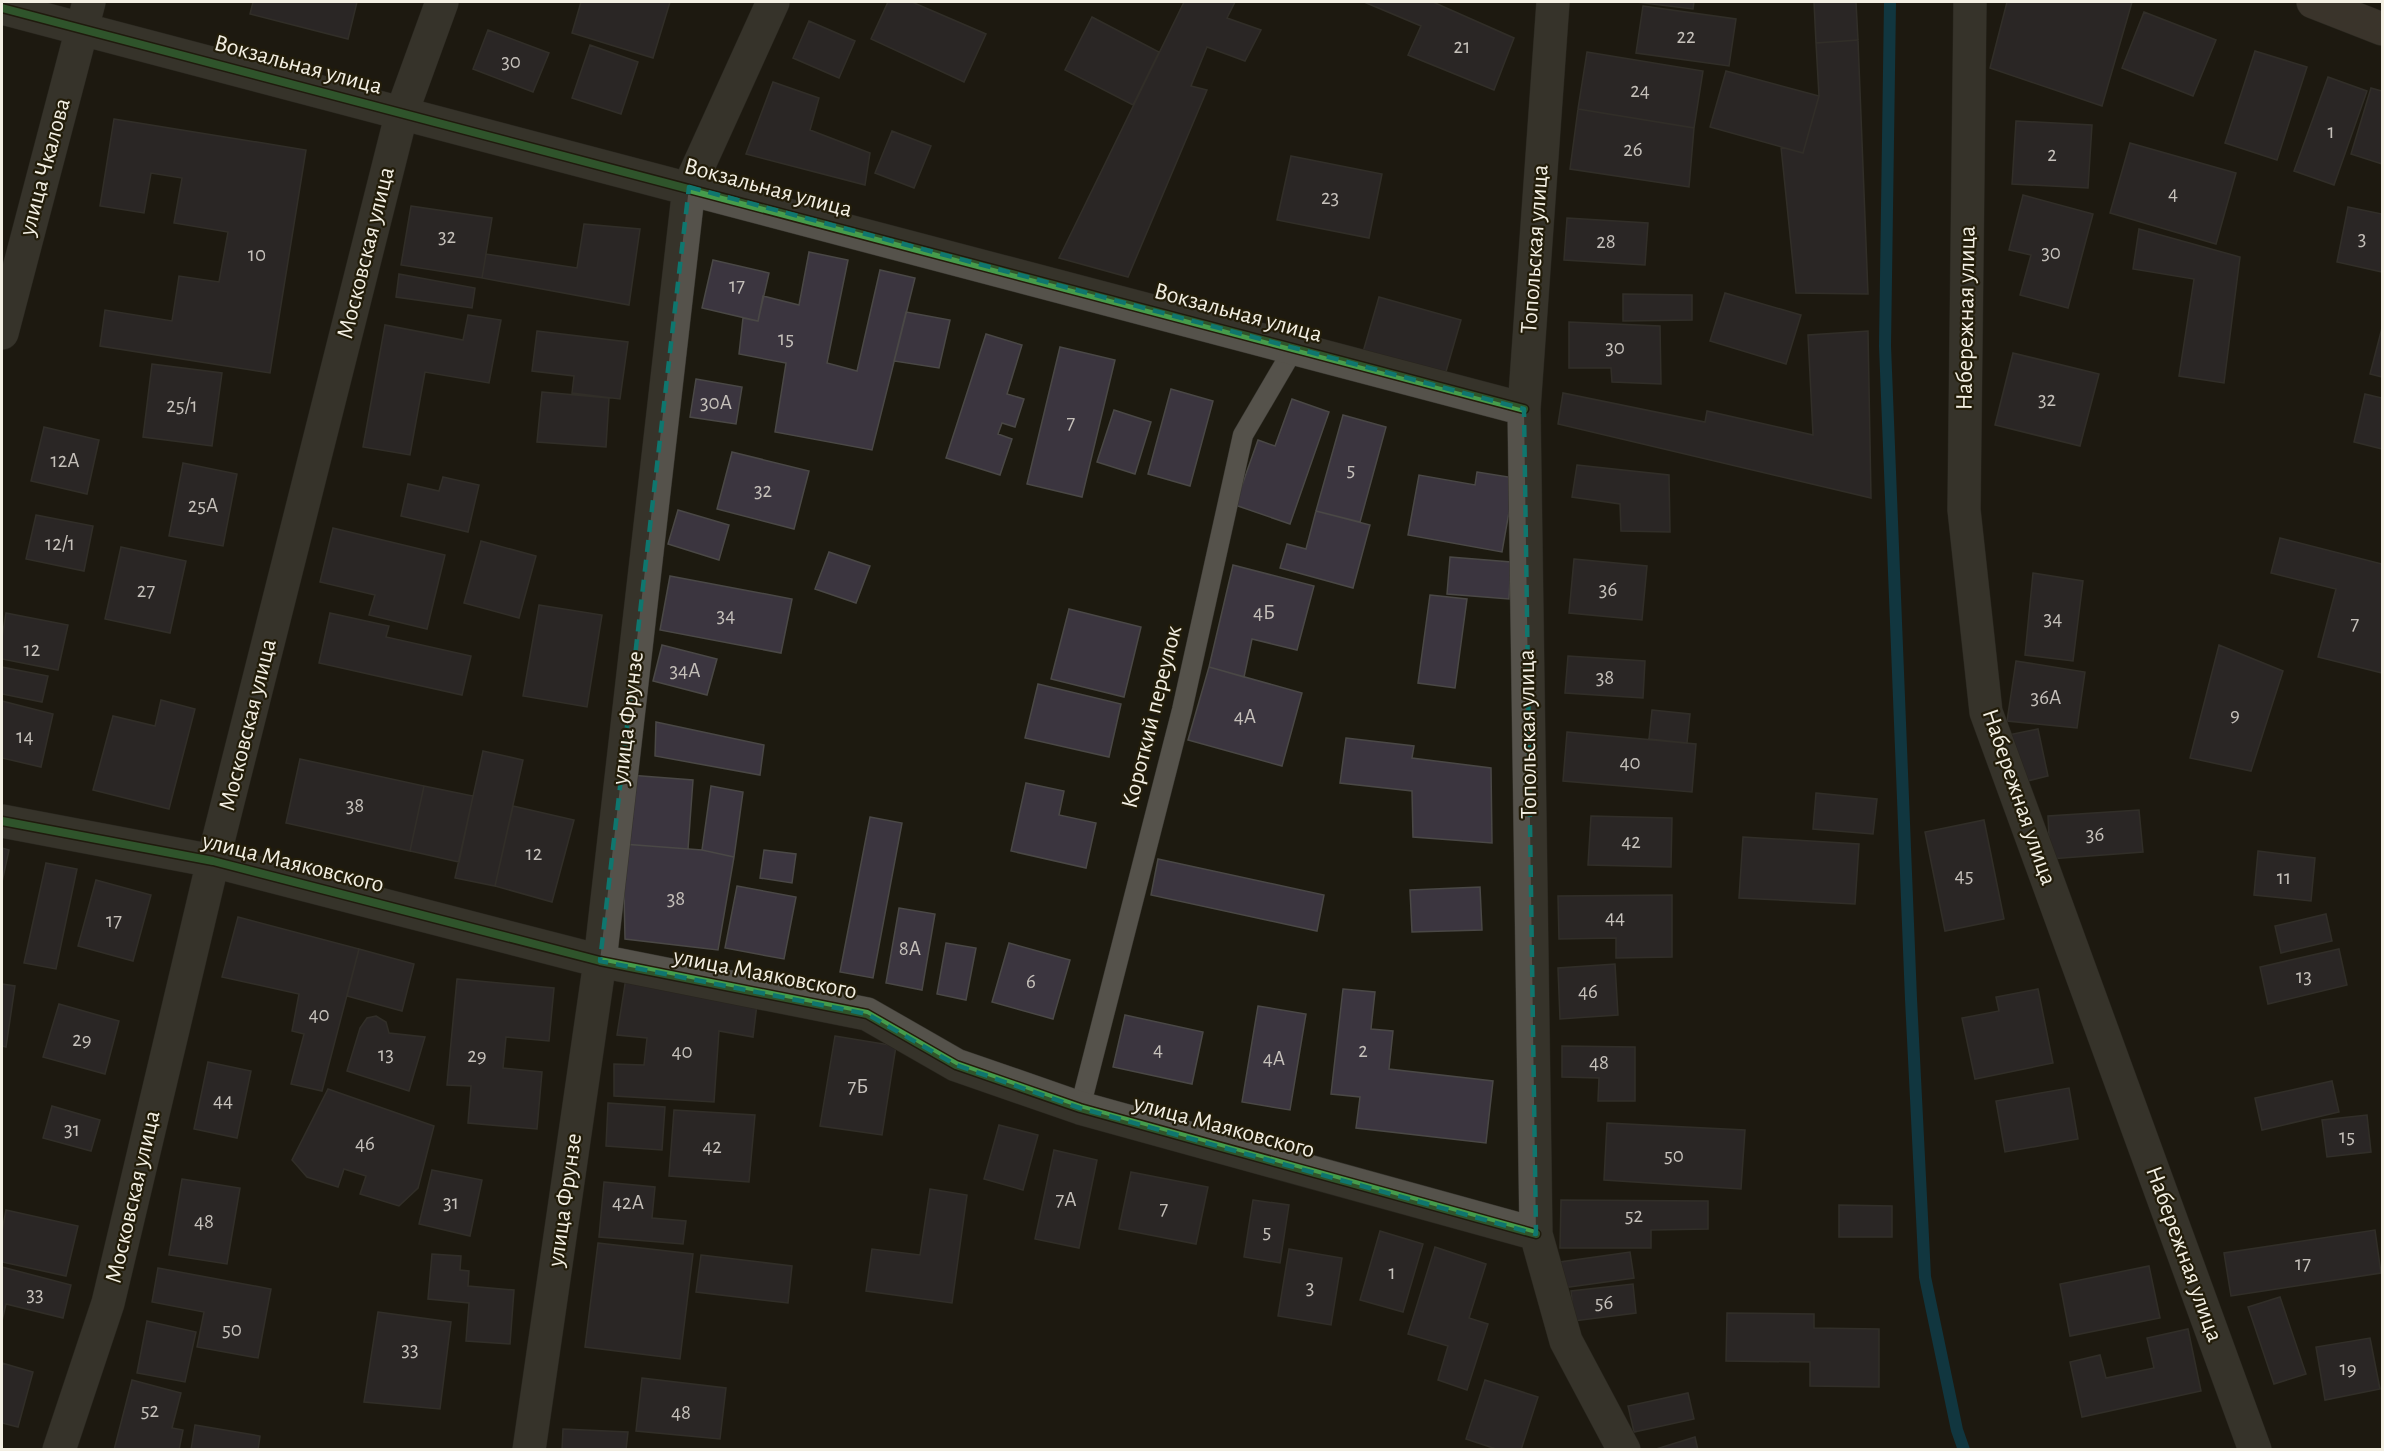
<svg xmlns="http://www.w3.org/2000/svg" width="2384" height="1451" viewBox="0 0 2384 1451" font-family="'Alegreya Sans',sans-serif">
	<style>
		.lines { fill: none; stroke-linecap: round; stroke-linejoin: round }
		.stream { stroke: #035978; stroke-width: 12 }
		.building { fill: #3b353f; stroke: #4a4846; stroke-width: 1.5 }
		.service-casing { stroke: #35332c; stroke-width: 21 }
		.minor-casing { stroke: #35332c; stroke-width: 34 }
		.primary-casing { stroke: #35332c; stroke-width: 34 }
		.service { stroke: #55524b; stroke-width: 20 }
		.minor { stroke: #55524b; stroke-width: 33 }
		.primary { stroke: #5d544d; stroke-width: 33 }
		.cycleway-casing { stroke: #231d0a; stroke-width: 11 }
		.cycleway { stroke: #469c4c; stroke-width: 8 }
		.marked { fill: none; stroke: #0f766e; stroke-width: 4.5; stroke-dasharray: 12 8; stroke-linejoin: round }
		.labels { text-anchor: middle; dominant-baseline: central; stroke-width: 4.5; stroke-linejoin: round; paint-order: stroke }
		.number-label { font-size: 21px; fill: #c5c0ba }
		.street-label { font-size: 24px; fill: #f3efe3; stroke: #231d0a }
	</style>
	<rect width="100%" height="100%" fill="#1d1a10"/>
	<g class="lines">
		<path class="stream" d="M1890,2L1885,346L1911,999L1925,1277L1957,1430L1964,1450"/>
	</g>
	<path class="building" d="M253,2H357L348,39L250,14Z
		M581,2H670L653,58L572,33Z
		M888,2H912L986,34L964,82L871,39Z
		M1184,2H1235L1227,18L1261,30L1245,61L1207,47L1191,86L1207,90L1128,277L1059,258Z
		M1364,2H1433L1514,38L1494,90L1408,55L1421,26Z
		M1636,2H1694L1693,9Z
		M1814,2H1856L1858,40L1816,43Z
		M2007,2H2132L2102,106L1990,68Z
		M1643,6L1736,19L1729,66L1636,53Z
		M2144,12L2216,40L2193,96L2122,68Z
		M1092,17L1159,52L1133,105L1065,70Z
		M809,21L855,41L839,78L793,58Z
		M488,30L549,53L533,92L473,69Z
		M1858,40L1868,294L1796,293L1781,147L1803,153L1819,96L1816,43Z
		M590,45L638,62L621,114L572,98Z
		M2255,51L2307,67L2277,160L2225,143Z
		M1587,52L1703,71L1694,128L1578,109Z
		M1726,71L1819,96L1803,153L1710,127Z
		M2328,77L2367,91L2334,185L2294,171Z
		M773,82L819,98L810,130L870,153L865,185L746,154Z
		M2371,88L2382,91V164L2351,154Z
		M1578,109L1694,128L1689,187L1570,169Z
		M114,119L306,150L270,373L100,346L105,310L172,321L179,276L219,282L228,232L174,223L182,178L151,173L144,213L100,206Z
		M2016,121L2092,125L2088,188L2012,184Z
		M892,131L931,146L914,188L875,173Z
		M2130,143L2236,173L2216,244L2110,213Z
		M1291,156L1382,174L1369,238L1277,220Z
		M2023,195L2093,214L2068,308L2020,295L2031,255L2009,250Z
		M411,206L492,218L482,278L401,265Z
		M2348,207L2382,214V272L2337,262Z
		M1567,218L1648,223L1645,265L1564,260Z
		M584,224L640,229L629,305L482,278L486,254L577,268Z
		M2139,229L2240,257L2224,383L2179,376L2194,279L2133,269Z
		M809,252L848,260L827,363L857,371L880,270L915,278L872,450L775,432L786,363L739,354L743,318L758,321L763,296L799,305Z
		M713,260L769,273L758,321L702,308Z
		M399,274L475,288L472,308L396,297Z
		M1725,293L1801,315L1786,364L1710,341Z
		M1623,294L1692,295V320L1623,321Z
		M1379,297L1461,320L1445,375L1363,352Z
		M906,312L950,320L939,368L894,361Z
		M468,315L501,320L489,383L425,372L410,455L363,447L385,325L463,340Z
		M1569,322L1660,326L1661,384L1612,382L1611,368H1569Z
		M2382,328V377L2370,374Z
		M537,331L628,342L620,399L572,393L574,376L532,371Z
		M1868,331L1871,498L1558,424L1563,393L1705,422L1707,411L1813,435L1808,335Z
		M986,334L1022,345L1007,394L1024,399L1015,427L1002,423L998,434L1012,439L1000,475L946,458Z
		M1060,347L1115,360L1082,497L1027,484Z
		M2013,353L2099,374L2080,446L1995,425Z
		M152,364L222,373L212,446L143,437Z
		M696,379L742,387L736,424L690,417Z
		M1171,389L1213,401L1190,486L1148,474Z
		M542,392L609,398L606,447L537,442Z
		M2365,394L2382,398V449L2354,442Z
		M1292,399L1329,412L1290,524L1235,505L1258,440L1275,446Z
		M1114,410L1151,422L1135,474L1097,462Z
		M1343,415L1386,427L1360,522L1316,511Z
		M44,427L99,440L87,494L31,481Z
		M732,452L809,471L794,529L717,509Z
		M183,463L237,474L223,546L169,536Z
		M1577,465L1669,475L1670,532L1621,531L1620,504L1572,497Z
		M1477,472L1515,478L1502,552L1408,535L1419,475L1475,485Z
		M443,477L479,485L468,532L401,516L408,484L439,491Z
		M678,510L729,525L719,560L668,544Z
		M1316,511L1370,525L1353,588L1280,568L1287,544L1306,549Z
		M36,515L93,526L84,571L26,559Z
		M333,528L445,555L427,629L369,615L375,595L320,582Z
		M2280,538L2382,564V673L2318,657L2336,589L2271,573Z
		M481,541L536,556L519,618L464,603Z
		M121,547L186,561L170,633L105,619Z
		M829,552L870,566L856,603L815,589Z
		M1450,557L1511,562L1509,599L1447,594Z
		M1574,559L1647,566L1642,620L1569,613Z
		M1233,565L1314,586L1297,650L1252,639L1244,677L1209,667Z
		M2033,573L2083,581L2073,661L2025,655Z
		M670,576L792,599L781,653L660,630Z
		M1430,595L1467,599L1455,688L1418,683Z
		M539,605L602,615L587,707L523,696Z
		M1069,609L1141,627L1124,697L1051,679Z
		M6,613L68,625L58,670L2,659V638Z
		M330,613L389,626L386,637L471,656L462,695L319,663Z
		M662,645L717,659L707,695L653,681Z
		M2219,645L2283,671L2251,771L2190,758Z
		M1568,656L1645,661L1643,698L1565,693Z
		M2016,661L2085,672L2077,728L2007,721Z
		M2,667L48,676L42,702L2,694Z
		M1209,667L1302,693L1282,766L1188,740Z
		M1038,684L1121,704L1109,757L1025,738Z
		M161,700L195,709L169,809L93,790L113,716L155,726Z
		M2,701L53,714L41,767L2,758Z
		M1652,710L1690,714L1687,743L1649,739Z
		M656,722L764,745L760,775L655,756Z
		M2038,729L2048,776L2019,783L2008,735Z
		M1567,732L1696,744L1692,792L1563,781Z
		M1346,738L1414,746L1412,758L1491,768L1492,843L1413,837L1412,791L1340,783Z
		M483,751L523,760L495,886L455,878Z
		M300,759L424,786L410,851L286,823Z
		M629,775L693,780L688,849L623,844Z
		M1026,783L1064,791L1059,815L1096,823L1086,868L1011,851Z
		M424,786L473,796L459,862L410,851Z
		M711,786L743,792L734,857L702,850Z
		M1816,793L1877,799L1873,834L1813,829Z
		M513,806L574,820L552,902L495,886Z
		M2139,810L2143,852L2050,859L2048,816Z
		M1591,816L1672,818L1671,867L1588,865Z
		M870,817L902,823L873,978L840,972Z
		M1984,820L2004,919L1945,931L1925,832Z
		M1743,837L1859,844L1855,904L1739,898Z
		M623,844L702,850L734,857L718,950L625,939Z
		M2,848L9,850L2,882Z
		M764,850L796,854L792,883L760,878Z
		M2258,851L2315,858L2311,901L2254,895Z
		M1158,859L1324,895L1317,931L1151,895Z
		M46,863L77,869L56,969L24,963Z
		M96,880L151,895L133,961L78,946Z
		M737,886L796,897L784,959L725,948Z
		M1480,887L1482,930L1412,932L1410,890Z
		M1672,895V957L1616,958V938L1559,939L1558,896Z
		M899,908L935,914L922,990L886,983Z
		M2326,914L2332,941L2281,953L2275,926Z
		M238,917L359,949L322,1091L291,1084L304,1034L292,1031L299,994L222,977Z
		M946,943L976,948L966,1000L937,994Z
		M1009,943L1070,960L1053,1019L992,1002Z
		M359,949L414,964L402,1011L347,996Z
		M2339,949L2347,985L2268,1004L2260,967Z
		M1615,964L1618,1015L1560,1019L1558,968Z
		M626,978L757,1004L753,1037L719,1031L714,1102L614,1096V1064L644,1065L647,1038L617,1035Z
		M457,979L554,988L549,1041L506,1037L503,1068L542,1072L537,1129L468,1123L471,1086L447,1085Z
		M2,984L15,986L6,1047L2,1046Z
		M1343,989L1375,992L1371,1029L1393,1031L1389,1069L1493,1081L1486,1143L1356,1128L1360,1097L1331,1094Z
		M2038,989L2053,1063L1975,1079L1962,1018L1999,1011L1996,997Z
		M59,1004L119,1021L105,1074L43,1057Z
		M1258,1006L1306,1014L1290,1110L1242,1102Z
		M1125,1015L1203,1032L1192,1084L1113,1067Z
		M376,1016L386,1022L389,1033L425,1037L409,1091L347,1071L360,1028L367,1018Z
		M835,1036L896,1046L882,1135L820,1126Z
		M1562,1046L1635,1047V1101H1598L1599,1078L1562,1077Z
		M208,1062L251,1071L237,1138L194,1129Z
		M2332,1081L2339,1112L2262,1130L2255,1098Z
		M2069,1088L2078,1139L2005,1152L1996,1101Z
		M328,1089L434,1126L418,1188L399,1206L360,1194L366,1176L344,1169L338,1187L307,1177L292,1160Z
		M608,1103L665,1107L662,1150L606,1146Z
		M52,1106L100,1120L91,1151L43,1138Z
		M674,1110L755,1115L749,1182L669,1176Z
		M2367,1115L2371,1152L2327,1157L2322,1120Z
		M1607,1123L1745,1130L1741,1189L1604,1180Z
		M999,1125L1038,1135L1023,1190L984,1179Z
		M1054,1150L1097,1160L1079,1248L1035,1239Z
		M432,1170L482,1180L470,1236L419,1224Z
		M1131,1172L1208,1187L1196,1244L1119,1229Z
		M182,1179L240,1188L227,1264L169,1255Z
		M604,1182L655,1187L652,1218L686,1221L683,1244L599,1237Z
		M930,1189L967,1195L952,1303L866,1291L872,1249L920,1255Z
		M1253,1200L1289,1205L1280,1263L1244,1257Z
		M1561,1200L1708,1201V1229L1651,1230V1248H1560Z
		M1839,1205L1892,1206V1237H1839Z
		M6,1210L78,1226L66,1276L2,1262V1231Z
		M2375,1230L2381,1273L2231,1296L2224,1253Z
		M1380,1231L1423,1244L1403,1312L1360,1300Z
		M598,1243L693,1254L680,1359L585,1347Z
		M1435,1247L1486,1264L1469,1318L1488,1324L1467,1390L1438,1380L1448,1346L1408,1334Z
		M1289,1249L1342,1258L1331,1325L1278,1316Z
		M1630,1252L1634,1278L1563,1288L1560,1262Z
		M432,1254L461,1256L460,1270L469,1271L468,1286L514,1290L510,1344L466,1341L469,1303L428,1299Z
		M701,1255L792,1266L788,1303L696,1292Z
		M2149,1266L2160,1318L2070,1336L2060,1284Z
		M2,1267L71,1285L63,1318L6,1304L2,1321Z
		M158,1268L271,1289L258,1358L197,1347L204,1312L152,1302Z
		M1633,1284L1636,1313L1574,1321L1571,1291Z
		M2280,1297L2306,1374L2274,1384L2248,1307Z
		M378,1312L451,1322L440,1409L364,1402Z
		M1727,1313L1814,1314V1328L1879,1329V1387L1810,1386V1362L1726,1361Z
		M147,1321L196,1332L185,1382L137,1373Z
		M2188,1329L2201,1391L2082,1417L2070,1362L2100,1355L2106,1378L2154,1368L2147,1338Z
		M2370,1338L2380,1389L2325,1400L2316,1347Z
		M2,1363L33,1372L18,1427L2,1423Z
		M642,1378L726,1388L720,1439L636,1431Z
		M132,1380L181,1393L172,1428L183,1430L179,1450H114Z
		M1485,1380L1538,1397L1521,1450H1499L1466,1439Z
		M1688,1393L1694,1419L1634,1432L1628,1406Z
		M195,1425L260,1436L258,1450H191Z
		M563,1429L628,1432L626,1450H562Z
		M1695,1437L1698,1450H1653Z"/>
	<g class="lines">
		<g class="service-casing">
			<path id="service" d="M1080,1108L1182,710L1243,435L1294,348"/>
		</g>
		<g class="minor-casing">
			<path id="minor" d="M1553,2L1524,409L1536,1234L1566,1341L1624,1450
				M1970,2L1964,510L1986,712L2255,1450
				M2,8L1524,409
				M2,333L89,2
				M2,821L213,861L600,961L867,1014L956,1065L1080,1108L1536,1234
				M59,1450L108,1303L213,861L402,112L442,2
				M529,1450L600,961L689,187L773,2"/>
		</g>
		<g class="primary-casing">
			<path id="primary" d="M2313,2L2382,29"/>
		</g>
		<use href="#service" class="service"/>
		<use href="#minor" class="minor"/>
		<use href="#primary" class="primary"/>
		<g class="cycleway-casing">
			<path id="cycleway" d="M2,8L1524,409
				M2,821L213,861L600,961L867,1014L956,1065L1080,1108L1536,1234"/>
		</g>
		<use href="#cycleway" class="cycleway"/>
	</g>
	<path d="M0 0H2384V1451H0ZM689,187L1524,409L1536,1234L1080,1108L956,1065L867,1014L600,961Z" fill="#1d1a10" fill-opacity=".55" fill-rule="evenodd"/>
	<path class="marked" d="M689,187L1524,409L1536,1234L1080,1108L956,1065L867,1014L600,961Z"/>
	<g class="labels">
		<g class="number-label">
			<text x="1686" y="36">22</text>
			<text x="1462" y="46">21</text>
			<text x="511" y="61">30</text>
			<text x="1640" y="90">24</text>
			<text x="2331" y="131">1</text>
			<text x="1633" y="149">26</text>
			<text x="2052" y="154">2</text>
			<text x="2173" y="193">4</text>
			<text x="1330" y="197">23</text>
			<text x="447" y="236">32</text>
			<text x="2362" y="238">3</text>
			<text x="1606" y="241">28</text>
			<text x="2051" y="252">30</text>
			<text x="257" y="254">10</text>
			<text x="737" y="285">17</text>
			<text x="786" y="338">15</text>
			<text x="1615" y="347">30</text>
			<text x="2047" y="399">32</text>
			<text x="716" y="402">30А</text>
			<text x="182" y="405">25/1</text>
			<text x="1071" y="422">7</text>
			<text x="65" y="460">12А</text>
			<text x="1351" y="469">5</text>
			<text x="763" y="490">32</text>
			<text x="203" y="505">25А</text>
			<text x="60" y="543">12/1</text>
			<text x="1608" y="589">36</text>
			<text x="146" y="590">27</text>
			<text x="1264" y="612">4Б</text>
			<text x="726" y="615">34</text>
			<text x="2053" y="618">34</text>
			<text x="2355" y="623">7</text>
			<text x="32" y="649">12</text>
			<text x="685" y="670">34А</text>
			<text x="1605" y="677">38</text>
			<text x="2046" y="697">36А</text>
			<text x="2235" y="714">9</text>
			<text x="1245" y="716">4А</text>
			<text x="25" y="736">14</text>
			<text x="1630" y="762">40</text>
			<text x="355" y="805">38</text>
			<text x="2095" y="834">36</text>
			<text x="1631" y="841">42</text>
			<text x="534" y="853">12</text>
			<text x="1964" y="875">45</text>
			<text x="2284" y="877">11</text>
			<text x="676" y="898">38</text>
			<text x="1615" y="917">44</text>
			<text x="114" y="920">17</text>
			<text x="910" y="948">8А</text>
			<text x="2304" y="976">13</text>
			<text x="1031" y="981">6</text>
			<text x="1588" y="991">46</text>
			<text x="319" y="1014">40</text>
			<text x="82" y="1039">29</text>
			<text x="1158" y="1049">4</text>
			<text x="1363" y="1050">2</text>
			<text x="682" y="1051">40</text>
			<text x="386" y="1054">13</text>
			<text x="477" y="1055">29</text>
			<text x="1274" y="1058">4А</text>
			<text x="1599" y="1062">48</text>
			<text x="858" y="1086">7Б</text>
			<text x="223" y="1100">44</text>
			<text x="72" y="1129">31</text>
			<text x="2347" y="1136">15</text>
			<text x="365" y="1143">46</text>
			<text x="712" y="1146">42</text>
			<text x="1674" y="1155">50</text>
			<text x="1066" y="1199">7А</text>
			<text x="451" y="1202">31</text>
			<text x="628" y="1202">42А</text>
			<text x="1164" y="1208">7</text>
			<text x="1634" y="1215">52</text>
			<text x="204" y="1221">48</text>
			<text x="1267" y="1231">5</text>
			<text x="2303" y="1263">17</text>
			<text x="1392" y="1272">1</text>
			<text x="1310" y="1287">3</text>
			<text x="35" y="1294">33</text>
			<text x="1604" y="1302">56</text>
			<text x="232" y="1329">50</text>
			<text x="410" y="1349">33</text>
			<text x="2348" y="1368">19</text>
			<text x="150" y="1410">52</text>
			<text x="681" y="1412">48</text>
		</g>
		<g class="street-label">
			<text transform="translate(298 65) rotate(15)">Вокзальная улица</text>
			<text transform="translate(45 167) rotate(-75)">улица Чкалова</text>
			<text transform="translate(768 188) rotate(15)">Вокзальная улица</text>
			<text transform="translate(1535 249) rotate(-86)">Топольская улица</text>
			<text transform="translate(366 253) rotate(-76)">Московская улица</text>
			<text transform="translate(1238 313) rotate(15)">Вокзальная улица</text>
			<text transform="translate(1966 318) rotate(-89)">Набережная улица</text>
			<text transform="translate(1152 717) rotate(-76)">Короткий переулок</text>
			<text transform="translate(628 718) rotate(-83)">улица Фрунзе</text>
			<text transform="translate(248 725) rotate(-76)">Московская улица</text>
			<text transform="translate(1528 734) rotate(-91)">Топольская улица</text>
			<text transform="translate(2019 797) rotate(71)">Набережная улица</text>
			<text transform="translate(293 863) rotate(14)">улица Маяковского</text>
			<text transform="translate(765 974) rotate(11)">улица Маяковского</text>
			<text transform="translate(1224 1127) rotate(15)">улица Маяковского</text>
			<text transform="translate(133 1197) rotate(-77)">Московская улица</text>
			<text transform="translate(565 1200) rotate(-82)">улица Фрунзе</text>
			<text transform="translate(2184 1254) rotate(70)">Набережная улица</text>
		</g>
	</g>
	<rect width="2384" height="1451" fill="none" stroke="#f3efe3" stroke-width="6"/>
</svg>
